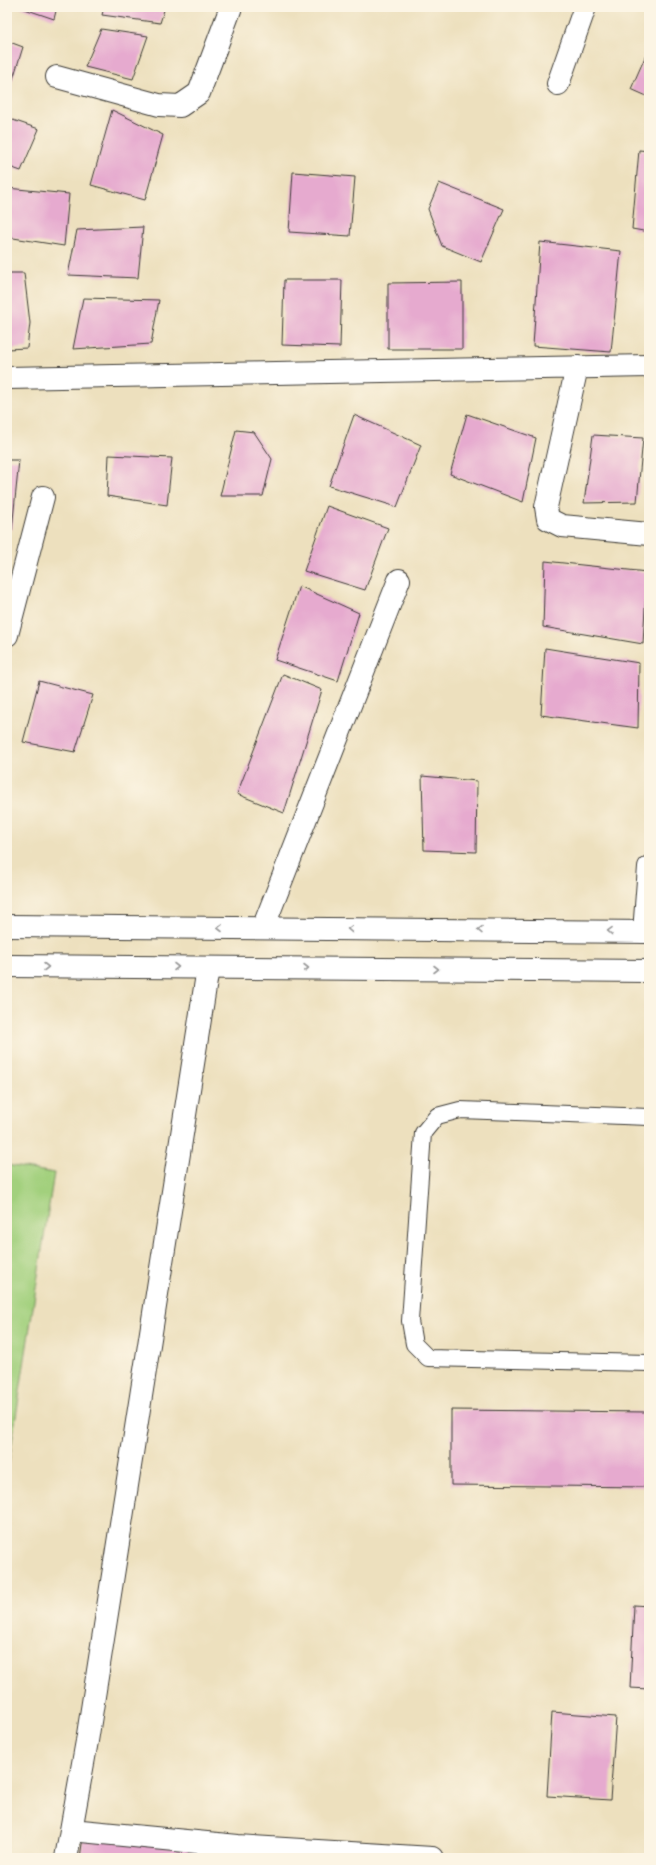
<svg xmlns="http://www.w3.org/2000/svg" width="656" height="1865" viewBox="0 0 656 1865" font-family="Vollkorn,serif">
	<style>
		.green { fill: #a2d07d; stroke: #5f764c }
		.building { fill: #e6aacf }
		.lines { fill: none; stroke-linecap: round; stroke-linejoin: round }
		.lane-casing { stroke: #3b3934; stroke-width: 18 }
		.street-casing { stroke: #3b3934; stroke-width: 24 }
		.highway-casing { stroke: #3b3934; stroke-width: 24 }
		.lane { stroke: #fff; stroke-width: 16 }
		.street { stroke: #fff; stroke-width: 22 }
		.highway { stroke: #fff; stroke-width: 22 }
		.oneway { stroke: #999 }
	</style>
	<rect width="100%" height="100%" fill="#fcf5e5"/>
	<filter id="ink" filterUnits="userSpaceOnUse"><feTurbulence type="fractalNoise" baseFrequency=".025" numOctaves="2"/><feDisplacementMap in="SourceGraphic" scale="8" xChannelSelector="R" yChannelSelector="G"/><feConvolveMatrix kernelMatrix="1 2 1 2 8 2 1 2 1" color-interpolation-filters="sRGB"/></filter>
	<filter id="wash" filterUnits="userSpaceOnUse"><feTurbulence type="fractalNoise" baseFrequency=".012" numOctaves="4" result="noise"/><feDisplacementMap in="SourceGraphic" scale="16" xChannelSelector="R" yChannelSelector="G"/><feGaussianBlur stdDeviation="0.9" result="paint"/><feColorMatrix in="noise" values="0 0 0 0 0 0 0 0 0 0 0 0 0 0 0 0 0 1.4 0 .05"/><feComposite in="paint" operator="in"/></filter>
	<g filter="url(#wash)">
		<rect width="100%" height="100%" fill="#ede0be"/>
		<path class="green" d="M7,1165L54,1173L7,1474Z"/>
		<g id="blocks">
			<path class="building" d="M19,7H57L54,19Z
				M104,7H165L160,23L102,15Z
				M101,29L148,36L133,79L85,67Z
				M7,41L23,47L7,98Z
				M649,48V97L631,89Z
				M112,110L163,135L145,200L91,185Z
				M7,118L39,129L21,171L7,166Z
				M639,150L649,151V232L632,229Z
				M293,172L355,177L350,236L289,232Z
				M439,183L504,209L481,262L442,246L428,209Z
				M7,188L69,194L64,246L7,237Z
				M143,227L138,278L68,275L77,230Z
				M540,242L621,251L611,352L533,346Z
				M7,273H24L30,323L27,348L7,349Z
				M284,280H342L340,347L282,345Z
				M462,282V349H388V283Z
				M83,298L159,300L151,344L73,349Z
				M467,414L536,438L523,502L450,474Z
				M354,415L421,445L397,507L329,486Z
				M236,430L254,432L272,459L263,496H220Z
				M593,435L643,438L637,502L584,503Z
				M109,455L172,458L167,505L107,496Z
				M7,460H19L12,530H7Z
				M327,506L388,528L365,590L304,571Z
				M545,561L647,572L643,644L543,627Z
				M299,586L359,613L338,681L275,660Z
				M545,648L639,663L638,728L541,715Z
				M283,674L322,690L284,813L237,794Z
				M39,681L93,695L75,752L23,742Z
				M422,776L477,781L476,852L424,850Z
				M451,1410L649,1412V1487L451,1485Z
				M634,1605L649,1606V1689L630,1688Z
				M552,1712L616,1717L610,1800L547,1796Z
				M83,1837L321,1858H80Z"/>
		</g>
	</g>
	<g filter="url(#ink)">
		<use href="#blocks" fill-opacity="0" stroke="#3b3934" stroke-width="1"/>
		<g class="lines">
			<g class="lane-casing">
				<path id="lane" d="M649,1117L460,1110L437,1116L423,1133L410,1321L414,1344L428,1358L649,1363"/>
			</g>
			<g class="street-casing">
				<path id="street" d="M57,77L159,105L180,106L199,93L231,7
					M558,84L585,7
					M577,367L546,507L548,519L562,526L649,534
					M7,378L649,366
					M7,635L43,497
					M263,928L399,580
					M644,932L649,867
					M71,1830L238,1846L432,1858
					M66,1858L87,1741L208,968"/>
			</g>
			<g class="highway-casing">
				<path id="highway" d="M7,926L649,932
					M7,966L649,971"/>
			</g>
			<use href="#lane" class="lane"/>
			<use href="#street" class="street"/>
			<use href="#highway" class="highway"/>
		</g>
		<defs><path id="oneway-chevron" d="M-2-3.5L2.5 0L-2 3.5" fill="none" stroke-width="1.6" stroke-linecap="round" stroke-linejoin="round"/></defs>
		<g class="oneway">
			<use href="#oneway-chevron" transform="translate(220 928) rotate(-180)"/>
			<use href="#oneway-chevron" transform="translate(350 929) rotate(-179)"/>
			<use href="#oneway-chevron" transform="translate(480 930) rotate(-179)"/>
			<use href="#oneway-chevron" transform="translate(610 931) rotate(-179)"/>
			<use href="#oneway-chevron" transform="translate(46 967)"/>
			<use href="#oneway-chevron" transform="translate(176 967)"/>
			<use href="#oneway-chevron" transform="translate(306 968)"/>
			<use href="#oneway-chevron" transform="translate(436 969)"/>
		</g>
	</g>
	<rect width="656" height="1865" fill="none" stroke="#fcf5e5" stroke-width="24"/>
</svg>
